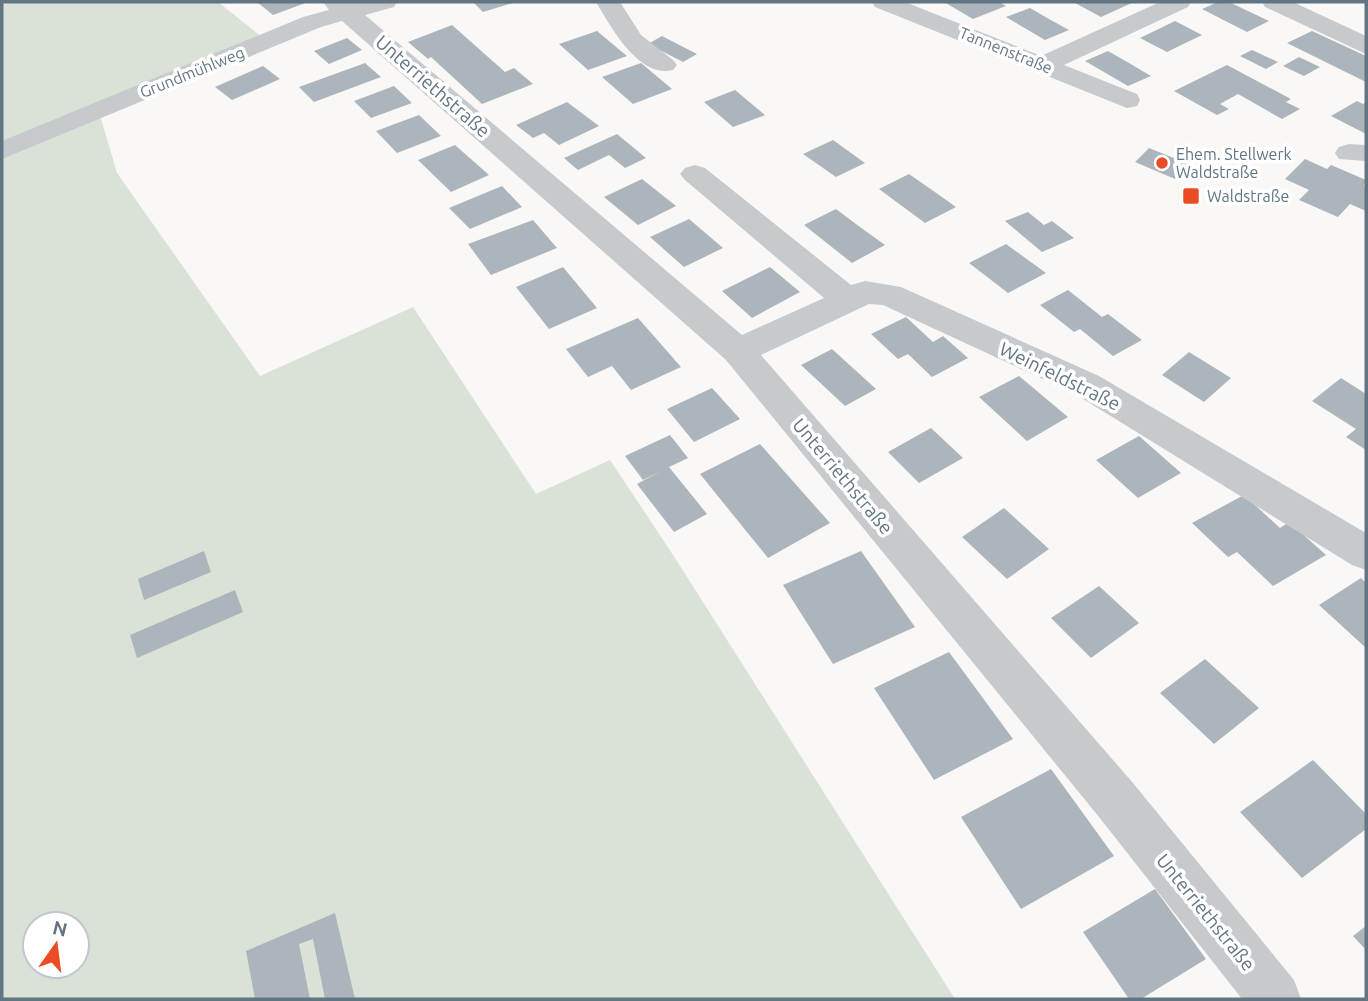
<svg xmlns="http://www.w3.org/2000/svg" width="1368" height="1001" viewBox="0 0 1368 1001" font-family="Ubuntu,sans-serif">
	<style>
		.green { fill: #dae1d7; fill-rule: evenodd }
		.building { fill: #acb5bb }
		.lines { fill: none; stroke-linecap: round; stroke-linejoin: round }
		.minor { fill: #c6cacd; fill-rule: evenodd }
		.poi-dot { fill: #ea4d25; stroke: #fff; stroke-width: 2.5 }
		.labels { text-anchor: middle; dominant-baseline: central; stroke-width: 7; stroke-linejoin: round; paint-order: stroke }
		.far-street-label { font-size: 16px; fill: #627582; stroke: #fff }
		.far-poi-label { font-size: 16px; fill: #627582; stroke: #fff; text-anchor: start }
		.street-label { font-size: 19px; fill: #627582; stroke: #fff }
	</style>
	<rect width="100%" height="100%" fill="#f9f8f6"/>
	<path class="green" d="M2,2H218L262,37L2,146Z
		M100,115L117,173L260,376L413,307L536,494L610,460L675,558L955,999H2V156ZM35,924H77V966H35Z"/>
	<path class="building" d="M257,2H308L273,15Z
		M473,2H516L483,12Z
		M944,2H999L1006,6L973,19Z
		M1077,2H1134L1101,17L1075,3Z
		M1218,2H1229L1269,21L1247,32L1202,9Z
		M1030,8L1049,19L1069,30L1045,40L1006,17Z
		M1175,21L1202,35L1167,52L1140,38Z
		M452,25L505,72L514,68L533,84L482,104L431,57L428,59L408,42Z
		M597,31L627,56L588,70L559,44Z
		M1312,31L1366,56V82L1287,43Z
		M662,36L697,54L683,62L648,44Z
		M347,38L362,50L329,64L314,51Z
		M1252,50L1278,62L1266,69L1240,56Z
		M1108,51L1129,63L1151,76L1128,86L1085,61Z
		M1299,57L1320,67L1304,76L1283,66Z
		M365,63L381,77L314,102L299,87Z
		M641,63L672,89L633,104L602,77Z
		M1227,65L1291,99L1286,102L1300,109L1282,119L1238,94L1220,104L1229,109L1217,115L1174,91Z
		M263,66L280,79L232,100L215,87Z
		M394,86L412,103L371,118L354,101Z
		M735,90L765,115L733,127L704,102Z
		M1357,101L1363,104L1366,102V134L1331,116Z
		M567,102L599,126L559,145L544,133L533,138L516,125Z
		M419,115L441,136L397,153L376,131Z
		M617,134L646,158L625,168L609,155L578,170L564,158Z
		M833,140L865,163L836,177L803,154Z
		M455,145L489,175L451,192L418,160Z
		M1149,148L1189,164L1175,179L1135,162Z
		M1305,159L1327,169L1331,165L1366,180L1364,186L1366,187V211L1350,204L1338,217L1299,200L1309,190L1285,179Z
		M909,174L932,190L956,207L925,223L879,189Z
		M642,179L676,206L638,225L604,197Z
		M502,186L522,207L470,229L449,208Z
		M836,209L860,227L885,245L852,263L804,225Z
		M1028,212L1044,225L1052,221L1074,238L1042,252L1005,221Z
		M689,219L723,248L684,267L650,237Z
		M533,220L557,248L491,275L468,244Z
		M1006,244L1046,273L1008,293L969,263Z
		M563,267L597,308L549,329L516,287Z
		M770,267L800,292L752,318L722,291Z
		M1068,290L1102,317L1108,314L1142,340L1113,356L1080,329L1074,332L1040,305Z
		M906,317L933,342L943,336L968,358L932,377L908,354L898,359L871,334Z
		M638,318L681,367L631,390L612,366L588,377L566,349Z
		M832,349L876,389L845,406L801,365Z
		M1189,352L1231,378L1204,402L1162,375Z
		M1019,376L1068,417L1027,441L979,397Z
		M1341,378L1366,394V450L1346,437L1356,429L1312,401Z
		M712,388L740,419L694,442L667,409Z
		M931,428L963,458L919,483L888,452Z
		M670,435L688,458L669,467L707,514L674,532L637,484L661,471L643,480L625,456Z
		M1139,436L1181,473L1138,498L1096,460Z
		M760,444L830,523L768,558L700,474Z
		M1244,495L1280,528L1289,522L1326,555L1273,586L1237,552L1228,557L1192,523Z
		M1004,508L1049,549L1007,579L962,537Z
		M204,551L211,572L144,600L138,579Z
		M861,551L915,627L833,664L783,585Z
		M1361,578L1366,583V648L1319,605Z
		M1099,586L1139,623L1091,658L1051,618Z
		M235,590L243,612L137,658L130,635Z
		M949,652L1013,739L934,780L874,688Z
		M1205,659L1259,708L1214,744L1160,693Z
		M1313,760L1366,814V829L1302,878L1240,812Z
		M1051,769L1114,856L1021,909L961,817Z
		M1155,889L1206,959L1141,999H1129L1083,932Z
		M335,913L355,999H325L313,939L299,944L310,999H255L246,951Z
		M1366,926V950L1353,936Z"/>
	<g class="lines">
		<path class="minor" d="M323,2H397L394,7L365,15L742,335L824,298L685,180L680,174L685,168L695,165L705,168L851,285L865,281L901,287L1099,376L1366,533V570L1352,565L1075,394L883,305L869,304L761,355L1133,783L1294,980L1301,999H1242L1099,817L726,360L342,21L321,27L2,159V141L303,17L329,10Z
			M596,2H620L641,35L673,60L677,65L673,70C639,79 611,27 596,2Z
			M872,2H905L1041,56L1160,2H1191L1188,7L1064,65L1137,94L1140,100L1137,106L1127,108L875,7Z
			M1262,2H1293L1366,36V54L1265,7Z
			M1349,144L1366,145V161L1339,159L1335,153L1339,147Z"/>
	</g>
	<g class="poi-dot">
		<circle cx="1162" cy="163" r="7"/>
		<rect x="1182" y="187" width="18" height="18" rx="3.5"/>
	</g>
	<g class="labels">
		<g class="far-street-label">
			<text transform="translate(1006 50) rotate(22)">Tannenstraße</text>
			<text transform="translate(192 72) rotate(-22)">Grundmühlweg</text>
		</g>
		<g class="far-poi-label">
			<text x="1176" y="154">Ehem. Stellwerk<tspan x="1176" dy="18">Waldstraße</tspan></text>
			<text x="1207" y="196">Waldstraße</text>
		</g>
		<g class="street-label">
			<text transform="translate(433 86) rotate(41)">Unterriethstraße</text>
			<text transform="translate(1060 376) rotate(26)">Weinfeldstraße</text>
			<text transform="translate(843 476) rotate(50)">Unterriethstraße</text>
			<text transform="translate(1206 912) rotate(51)">Unterriethstraße</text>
		</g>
	</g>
	<rect width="1368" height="1001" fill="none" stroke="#627582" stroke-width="7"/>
	<g transform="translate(56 945) rotate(14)"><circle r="33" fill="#ffffff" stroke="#c0c8cd" stroke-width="2"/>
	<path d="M0-5L12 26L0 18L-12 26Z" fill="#ea4d25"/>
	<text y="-10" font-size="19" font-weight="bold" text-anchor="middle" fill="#627582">N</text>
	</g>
</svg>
